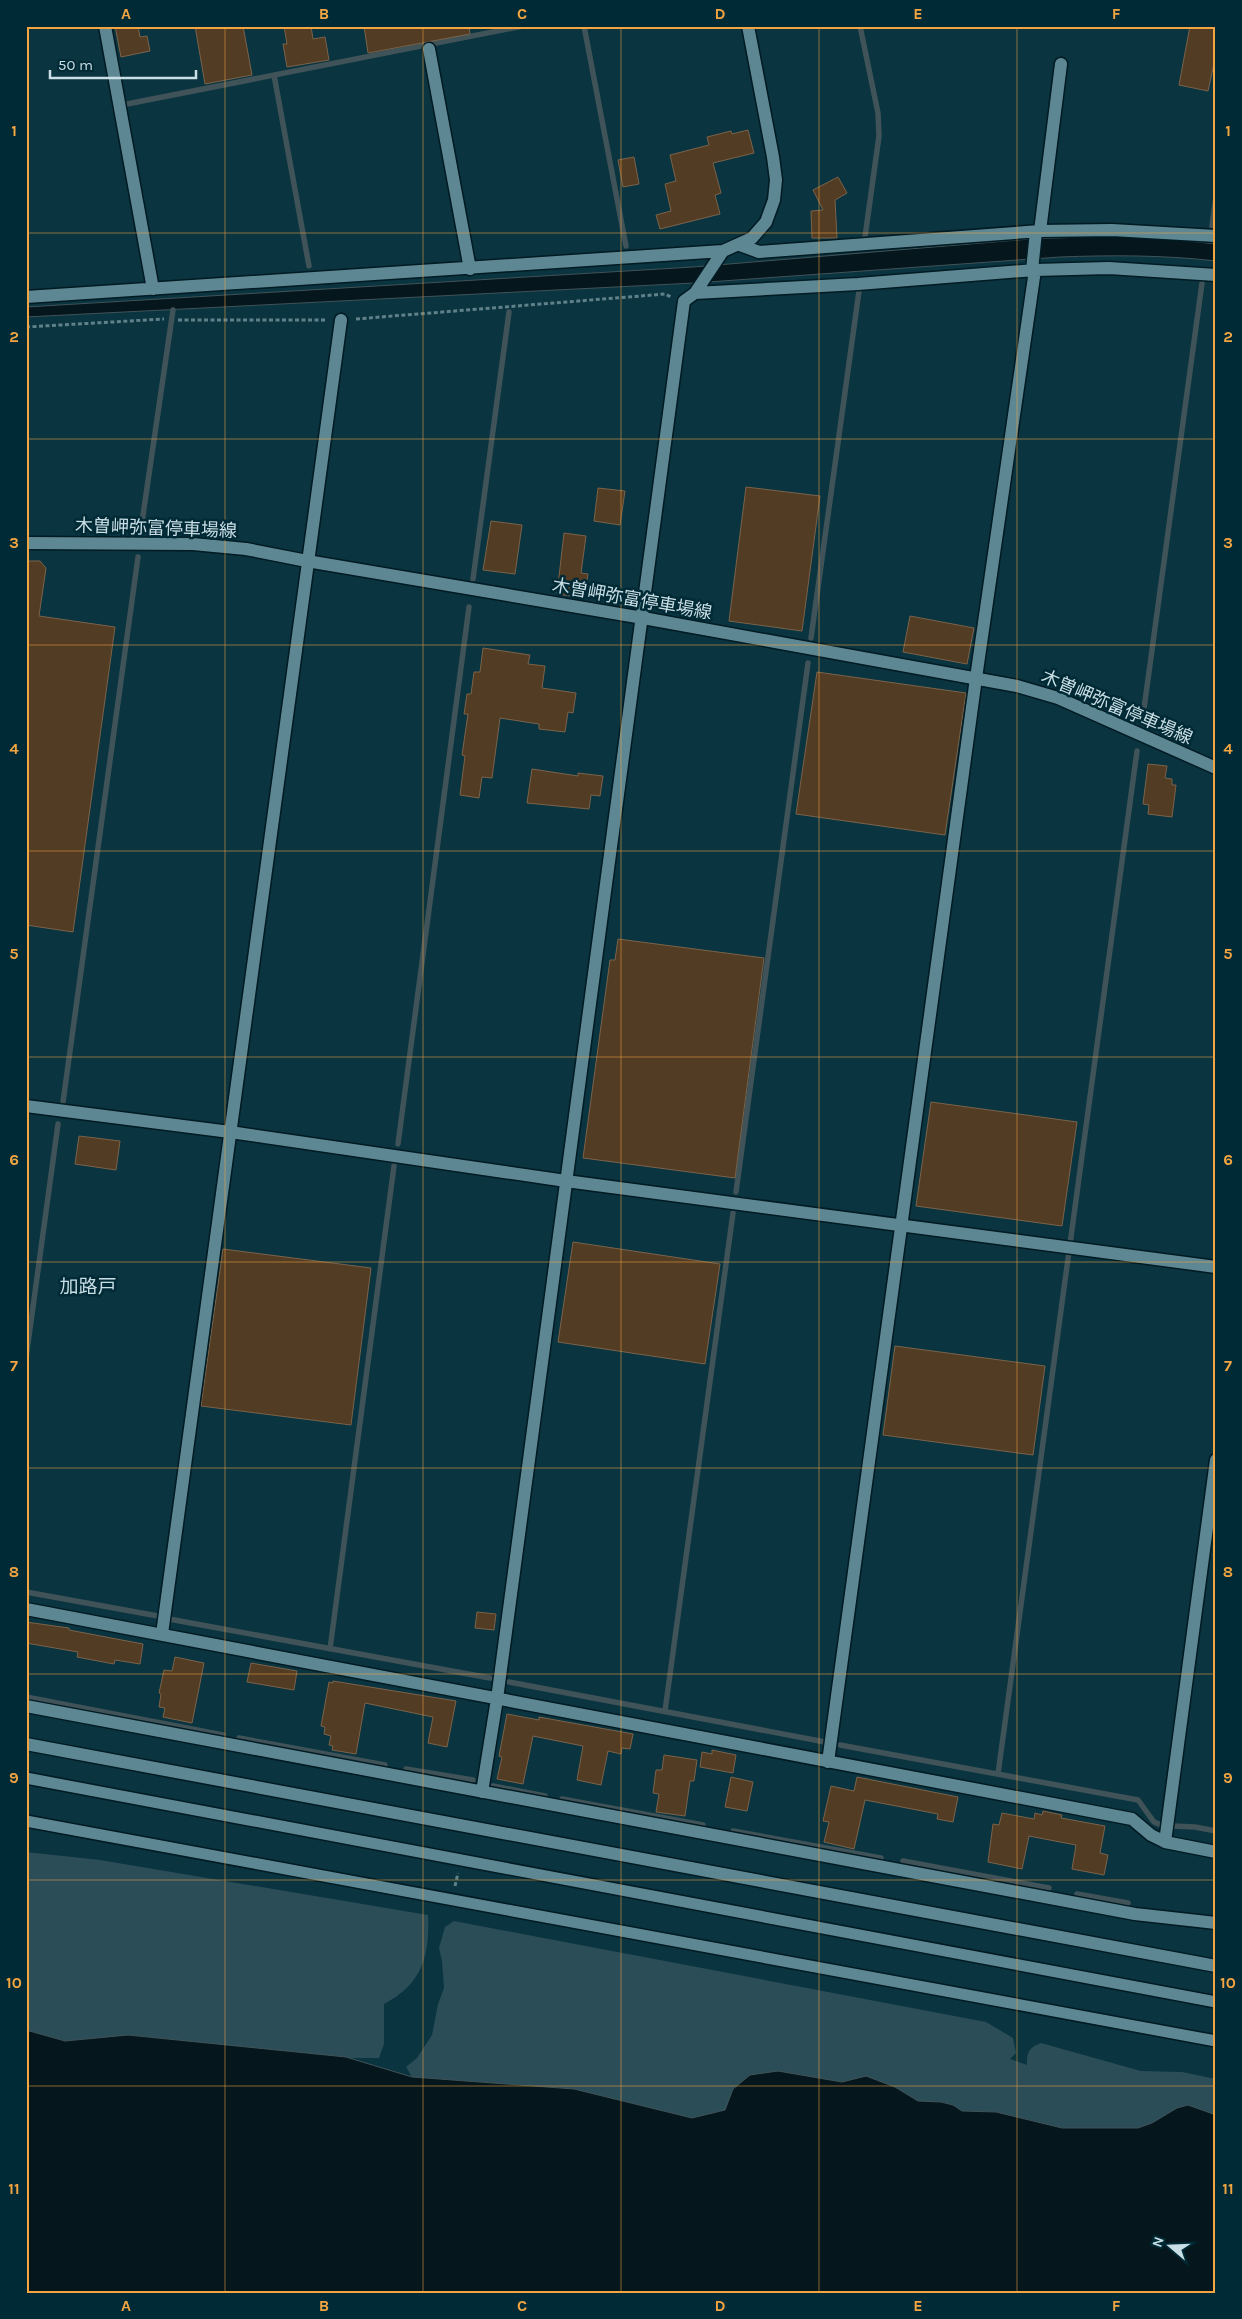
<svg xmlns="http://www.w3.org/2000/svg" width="1242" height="2319" viewBox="0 0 1242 2319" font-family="Karla,'Noto Sans JP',sans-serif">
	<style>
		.green { fill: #2b4d58 }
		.water { fill: #05171c; stroke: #405358 }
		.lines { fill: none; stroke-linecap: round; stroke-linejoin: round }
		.stream { stroke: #405358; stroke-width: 5.5 }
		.building { fill: #523c23; stroke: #7b6349 }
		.lane-casing { stroke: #001b23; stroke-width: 14 }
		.street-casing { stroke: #001b23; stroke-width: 15 }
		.secondary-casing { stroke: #001b23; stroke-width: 15 }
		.path { stroke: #60818a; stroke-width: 3; stroke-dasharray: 4 2.5; stroke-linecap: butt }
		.lane { stroke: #5e8794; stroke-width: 11 }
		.street { stroke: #5e8794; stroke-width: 12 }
		.secondary { stroke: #5e8794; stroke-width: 12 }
		.grid { fill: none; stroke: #f2a541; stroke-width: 1; stroke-opacity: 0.55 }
		.labels { text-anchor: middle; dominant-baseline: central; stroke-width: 5; stroke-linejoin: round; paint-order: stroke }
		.street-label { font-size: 18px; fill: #c9dee5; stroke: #002a35 }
		.neighbourhood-label { font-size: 19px; fill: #c9dee5; stroke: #002a35 }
		.neatline { fill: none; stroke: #f2a541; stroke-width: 2 }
		.grid-label { font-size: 16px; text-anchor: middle; font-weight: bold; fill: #f2a541 }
	</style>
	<rect width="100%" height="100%" fill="#0a3440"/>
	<path class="green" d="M26,1852L100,1860L428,1915C430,1956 422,1984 384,2004V2044L379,2058H349L128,2035L85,2045L26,2040Z
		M454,1921L986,2022L1013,2038L1016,2053L1010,2059L1027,2065C1027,2053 1028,2048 1041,2043L1141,2071L1182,2072L1216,2079V2132L1138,2128H1062L996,2112L962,2111L953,2105L941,2102L918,2101L725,2110L692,2118L574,2089L412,2077L406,2067L417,2058L432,2035L438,2004L444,1988L442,1961L439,1948L445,1927Z"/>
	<path class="water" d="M1112,236L1150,237L1216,244V261C1164,255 1112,255 1060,257L694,283L26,317V307L693,267L1030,239Z
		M26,2030L65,2041L128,2035L346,2057L412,2077L574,2089L692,2118L725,2110L733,2089L750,2075L778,2071L842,2082L866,2076L895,2087L918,2101L941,2102L953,2105L962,2111L996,2112L1062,2128H1138L1152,2123L1177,2108L1188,2105L1216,2115V2293H26Z"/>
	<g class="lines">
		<path class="stream" d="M584,26L626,246
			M860,26L878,113L879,136L865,237
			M274,75L309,266
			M127,104L523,26
			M1212,226L1216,197
			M142,522L173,310
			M473,579L509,312
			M811,638L859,291
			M1143,716L1202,283
			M63,1102L138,557
			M398,1144L469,607
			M736,1192L808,663
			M26,1358L58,1124
			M26,1592L158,1616
			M169,1619L490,1678
			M330,1649L394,1166
			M509,1682L825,1742
			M26,1697L223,1735
			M665,1711L733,1213
			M239,1738L385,1765
			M840,1745L1138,1800L1154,1822L1161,1825
			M406,1769L473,1780
			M998,1774L1137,751
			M493,1786L545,1796
			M562,1799L703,1825
			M1173,1826L1195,1827L1216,1831
			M733,1831L881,1858
			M903,1861L1049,1888
			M1077,1894L1128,1903"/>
	</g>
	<path class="building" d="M115,26H138L140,37L147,36L150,51L121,57Z
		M195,26H243L252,75L205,84Z
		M284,26H311L313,39L325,37L329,60L287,67L283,44H287Z
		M364,26H469L470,34L368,53Z
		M1190,26H1216V54L1208,91L1179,85Z
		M748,130L754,153L713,163L721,193L715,195L720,214L660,229L656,215L671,211L665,184L676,181L670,155L709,145L707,137L731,131L732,134Z
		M634,157L639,184L623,187L618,160Z
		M838,177L847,193L835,200L837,238H812L811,211L823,210L813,190Z
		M746,487L820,496L802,631L729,621Z
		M598,488L625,491L620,525L594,521Z
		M491,521L522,525L515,574L483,570Z
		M564,533L586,536L581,573L588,574L584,598L557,594Z
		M26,561H40L46,568L39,616L115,627L73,932L26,925Z
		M910,616L974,628L967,664L903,652Z
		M483,648L530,655L528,664L545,666L542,688L576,693L573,713L568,712L565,732L539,729V724L500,718L492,778L482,777L479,798L460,795L465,756L462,755L468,714H464L467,694H471L474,672H480Z
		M817,672L966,693L945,835L796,814Z
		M1148,764L1167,766L1165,778L1172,779V785H1176L1172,817L1148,814L1149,805L1143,804Z
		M532,769L578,776V773L603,776L600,796L591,795L589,809L527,803Z
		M618,939L764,958L735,1178L583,1158L610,960H615Z
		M931,1102L1077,1122L1062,1226L916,1206Z
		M79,1136L120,1141L116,1170L75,1164Z
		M573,1242L720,1264L705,1364L558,1342Z
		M223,1249L371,1268L351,1425L201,1406Z
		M895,1346L1045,1366L1033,1455L883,1435Z
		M477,1612L496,1614L494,1630L475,1628Z
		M26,1622L69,1628V1630L143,1644L140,1664L115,1660L114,1664L77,1657L78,1652L26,1643Z
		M175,1657L204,1663L192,1723L163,1717L165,1708L159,1707L161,1694L159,1693L164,1670L172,1671Z
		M251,1663L297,1671L294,1690L247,1682Z
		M333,1681L456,1701L447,1747L428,1743L433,1717L365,1703L356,1754L332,1750L333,1746L329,1745L331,1736L324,1734L325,1727L321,1726L329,1682L333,1683Z
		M507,1714L539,1720V1717L633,1734L630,1749L622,1748L621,1754L608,1751L601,1785L577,1780L583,1746L533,1736L523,1784L497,1779L502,1757L499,1756Z
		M712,1750L736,1755L733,1773L700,1767L702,1752L712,1754Z
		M664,1755L697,1760L694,1781H690L685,1816L656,1812L659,1794L653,1793L656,1770H662Z
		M731,1777L753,1782L747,1811L725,1807Z
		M857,1777L958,1797L953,1822L937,1819L938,1814L865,1800L854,1849L824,1842L829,1822L823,1821L831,1786L854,1791Z
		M1043,1811L1062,1815L1061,1818L1105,1826L1100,1853L1108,1855L1104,1875L1072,1869L1076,1845L1029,1836L1022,1869L988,1862L993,1824L999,1825L1002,1813L1034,1819L1035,1813L1042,1815Z"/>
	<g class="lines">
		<g class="lane-casing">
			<path id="lane" d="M26,1778L1216,2002
				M26,1821L1216,2041"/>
		</g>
		<g class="street-casing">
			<path id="street" d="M105,26L153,289
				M429,49L470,269
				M1040,231L1061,64
				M740,245L759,252L1040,231L1112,230L1216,236
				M1032,270L1036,232
				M695,293L858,284L1035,270L1109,268L1216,275
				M26,297L723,251
				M26,1609L1132,1819L1151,1835L1165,1842L1216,1852
				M162,1634L341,320
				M26,1706L1135,1914L1216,1923
				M828,1762L976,678L1035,270
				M482,1792L497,1699L684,301L695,293L723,251L752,238L766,222L774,200L776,180L773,157L748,26
				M1165,1842L1216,1460"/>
		</g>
		<g class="secondary-casing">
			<path id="secondary" d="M26,543L193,544L246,549L307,561L643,618L1017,686L1058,698L1216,768
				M26,1106L230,1132L566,1181L1216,1267
				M26,1744L1216,1966"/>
		</g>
		<path class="path" d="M356,319L665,294L671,297
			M178,320H325
			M26,327L164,319
			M455,1886L458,1873"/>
		<use href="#lane" class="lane"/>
		<use href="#street" class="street"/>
		<use href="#secondary" class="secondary"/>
	</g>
	<path class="grid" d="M225,26V2293M423,26V2293M621,26V2293M819,26V2293M1017,26V2293M26,233H1216M26,439H1216M26,645H1216M26,851H1216M26,1057H1216M26,1262H1216M26,1468H1216M26,1674H1216M26,1880H1216M26,2086H1216"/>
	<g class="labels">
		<g class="street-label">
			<text transform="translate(156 528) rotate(2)">木曽岬弥富停車場線</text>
			<text transform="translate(632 599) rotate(10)">木曽岬弥富停車場線</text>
			<text transform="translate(1117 707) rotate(23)">木曽岬弥富停車場線</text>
		</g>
		<g class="neighbourhood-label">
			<text x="88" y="1287">加路戸</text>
		</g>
	</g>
	<rect width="1242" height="2319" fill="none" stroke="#002a35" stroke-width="55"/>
	<g transform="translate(1170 2246) rotate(289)" stroke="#002a35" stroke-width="4" paint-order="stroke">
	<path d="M0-4L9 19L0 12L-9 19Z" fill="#c9dee5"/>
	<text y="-8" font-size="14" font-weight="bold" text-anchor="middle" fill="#c9dee5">N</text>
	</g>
	<path d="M50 70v8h146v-8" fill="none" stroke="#c9dee5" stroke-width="2.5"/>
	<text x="58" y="70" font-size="15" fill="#c9dee5" stroke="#002a35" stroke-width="4" paint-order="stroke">50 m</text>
	<rect x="28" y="28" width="1186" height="2264" class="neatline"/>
	<g class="grid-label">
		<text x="126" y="19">A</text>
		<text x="324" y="19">B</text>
		<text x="522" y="19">C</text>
		<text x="720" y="19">D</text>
		<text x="918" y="19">E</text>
		<text x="1116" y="19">F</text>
		<text x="14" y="136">1</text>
		<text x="1228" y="136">1</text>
		<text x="14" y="342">2</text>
		<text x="1228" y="342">2</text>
		<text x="14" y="548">3</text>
		<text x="1228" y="548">3</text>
		<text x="14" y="754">4</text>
		<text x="1228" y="754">4</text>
		<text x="14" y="959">5</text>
		<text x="1228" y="959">5</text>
		<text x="14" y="1165">6</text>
		<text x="1228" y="1165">6</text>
		<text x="14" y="1371">7</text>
		<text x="1228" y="1371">7</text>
		<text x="14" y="1577">8</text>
		<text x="1228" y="1577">8</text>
		<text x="14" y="1783">9</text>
		<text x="1228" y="1783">9</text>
		<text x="14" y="1988">10</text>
		<text x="1228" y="1988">10</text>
		<text x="14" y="2194">11</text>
		<text x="1228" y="2194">11</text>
		<text x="126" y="2311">A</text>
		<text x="324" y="2311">B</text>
		<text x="522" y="2311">C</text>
		<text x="720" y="2311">D</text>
		<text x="918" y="2311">E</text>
		<text x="1116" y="2311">F</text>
	</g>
</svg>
